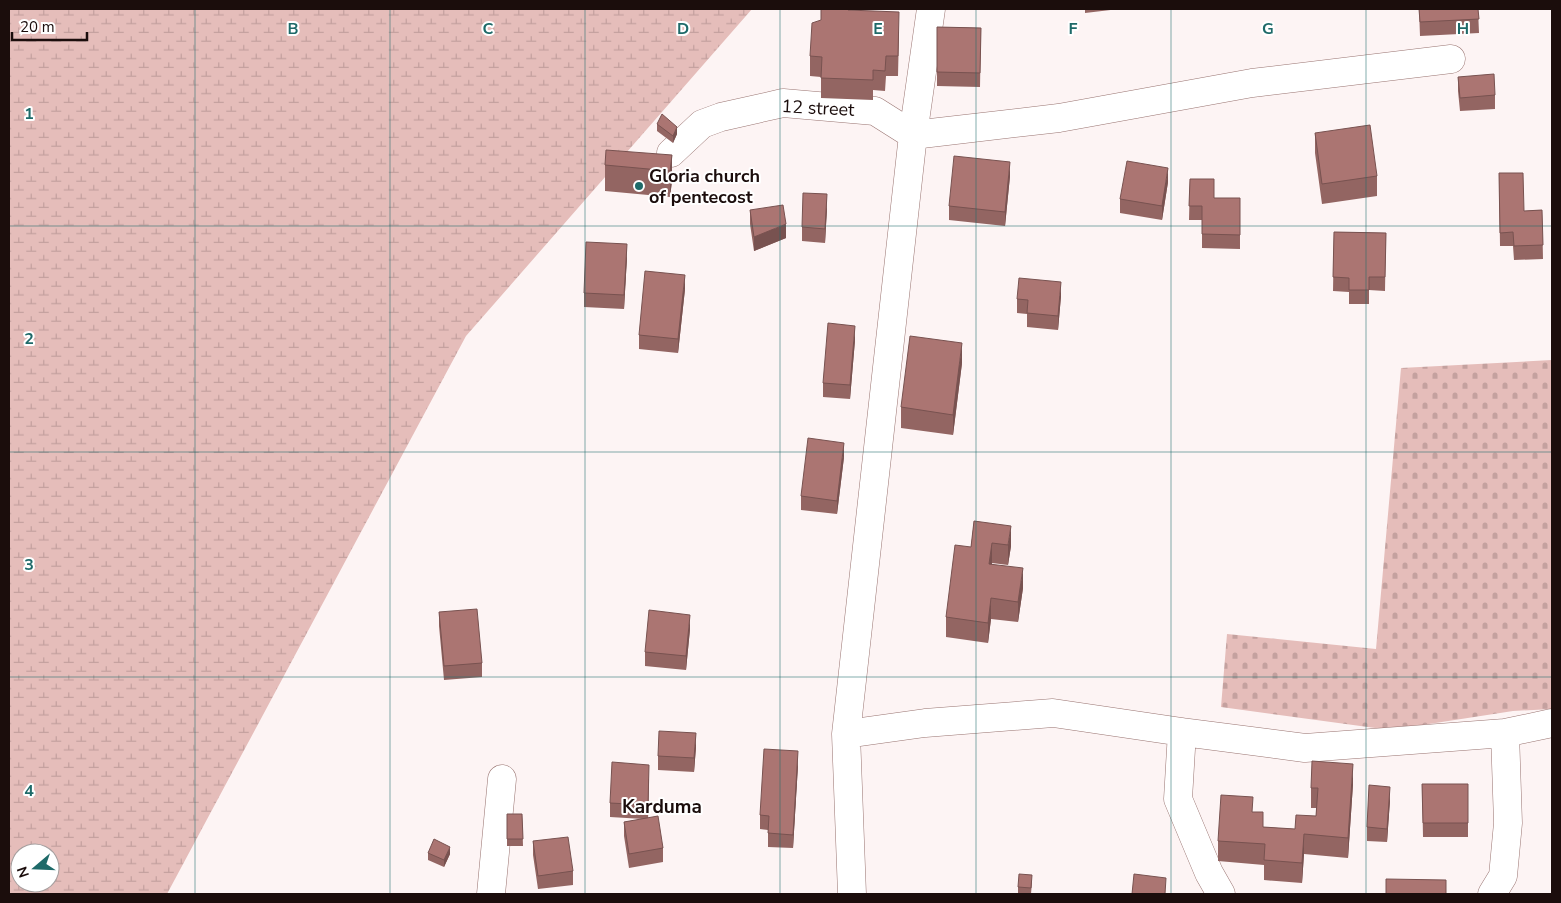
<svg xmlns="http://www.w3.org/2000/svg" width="1561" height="903" viewBox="0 0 1561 903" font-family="'Nunito Sans',sans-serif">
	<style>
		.wetland { fill: url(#wetland-marsh); fill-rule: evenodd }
		.cemetery { fill: url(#cemetery-stones) }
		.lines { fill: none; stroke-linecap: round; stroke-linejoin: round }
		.minor-casing { stroke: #997471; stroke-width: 29 }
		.minor { stroke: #fff; stroke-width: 28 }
		.wall { fill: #936562 }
		.shaded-wall { fill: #785250 }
		.building { fill: #ab7572; stroke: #785250 }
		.grid { fill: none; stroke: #1e6a69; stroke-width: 1; stroke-opacity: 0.55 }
		.poi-dot { fill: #1e6a69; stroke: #fff; stroke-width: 2 }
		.labels { text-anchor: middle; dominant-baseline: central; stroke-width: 4; stroke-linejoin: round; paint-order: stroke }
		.street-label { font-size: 18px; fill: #1b0d0c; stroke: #fff }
		.poi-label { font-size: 18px; font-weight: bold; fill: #1b0d0c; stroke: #fff; text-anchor: start }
		.neighbourhood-label { font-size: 19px; font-weight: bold; fill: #1b0d0c; stroke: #fff }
		.grid-label { font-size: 16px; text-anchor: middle; font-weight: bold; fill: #1e6a69; stroke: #fff; stroke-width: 4; stroke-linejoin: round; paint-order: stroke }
	</style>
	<defs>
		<pattern id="wetland-marsh" width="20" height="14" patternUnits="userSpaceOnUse" patternTransform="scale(1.25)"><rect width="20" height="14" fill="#e5bdba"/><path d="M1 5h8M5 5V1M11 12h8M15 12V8" fill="none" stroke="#c4a19f"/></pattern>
		<pattern id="cemetery-stones" width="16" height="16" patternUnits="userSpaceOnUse" patternTransform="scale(1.25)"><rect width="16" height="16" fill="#e5bdba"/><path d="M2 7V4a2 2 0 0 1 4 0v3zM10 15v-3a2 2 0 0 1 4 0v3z" fill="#c4a19f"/></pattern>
	</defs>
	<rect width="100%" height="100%" fill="#fdf4f4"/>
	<path class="wetland" d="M9,9H752L466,336L167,894H9ZM20,853H50V883H20Z"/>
	<path class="cemetery" d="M1552,360V709L1513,711L1390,730L1221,707L1227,634L1376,649L1401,368Z"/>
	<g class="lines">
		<g class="minor-casing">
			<path id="minor" d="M671,153L702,124L721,117L783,103L875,111L913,135L1059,118L1252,83L1451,59
				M1182,732L1178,799L1209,873L1221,894
				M846,734L925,723L1053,713L1182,732L1305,748L1505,733L1552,723
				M491,894L502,779
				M852,894L846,734L913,135L931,9
				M1492,894L1503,876L1508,823L1505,733"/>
		</g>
		<use href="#minor" class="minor"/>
	</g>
	<path class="wall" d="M1085,9H1119L1085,13Z
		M1419,9H1478L1479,33L1420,36Z
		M848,10L899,32L898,76H886L885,91L873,90V100L821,98V77L810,76V56L821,20Z
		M937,27L981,28L980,87L937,86Z
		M1458,77L1495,95V109L1460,111L1458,91Z
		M657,124L677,134L673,143L657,131Z
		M1315,133L1377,176V196L1322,204L1315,153Z
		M672,155V181L670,197L605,191V165Z
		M1499,173L1524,211L1542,210L1543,259L1514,260L1513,246H1500Z
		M1010,176L1005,226L949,220V206Z
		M1190,179L1214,198H1240V249L1202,248V220H1189Z
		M1168,182L1162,220L1120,213V199Z
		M827,208L825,243L802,241V227Z
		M750,210L786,238L754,251L750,224Z
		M1334,232L1386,233L1385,291L1369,290V304H1349V292L1333,291Z
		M627,257L624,309L584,307V293Z
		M685,289L678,353L639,349V335Z
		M1061,296L1058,330L1027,327V314L1017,313V299Z
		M855,340L850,399L823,397V383Z
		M962,363L953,435L901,428V407Z
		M844,457L837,514L801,510V496Z
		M974,521L1011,546L1008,565L992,563V564L1023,588L1018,622L991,619L988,643L946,637V617L971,547Z
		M439,612L482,663V677L444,680L439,626Z
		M690,629L686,670L645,666V652Z
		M696,747L694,772L658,770V756Z
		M798,765L793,848L768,847V830L760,829V815Z
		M649,779L648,818L663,848V862L629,868L624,836V822L643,819L610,817V803Z
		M1353,784L1348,858L1304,854L1302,883L1264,880V865L1218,861V841L1253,812L1263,827L1295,829L1316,816V808H1311V788Z
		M1422,784H1468V837H1423Z
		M1390,800L1387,842L1367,841V827Z
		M507,814H522L523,846H507Z
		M533,841L573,871V885L538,889L533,855Z
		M428,853L450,854L444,867L428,860Z
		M1032,882L1031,894H1018V887Z"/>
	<path class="shaded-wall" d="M677,127V134L673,143V136Z
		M672,155V181L670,197V171Z
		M1010,162V176L1005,226V212Z
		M1168,168V182L1162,220V206Z
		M827,194V208L825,243V229Z
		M786,224V238L754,251V237Z
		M627,244V257L624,309V295Z
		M685,275V289L678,353V339Z
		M1061,282V296L1058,330V316Z
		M855,326V340L850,399V385Z
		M962,343V363L953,435V415Z
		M844,443V457L837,514V501Z
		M1011,526V546L1008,565V545Z
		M992,543V563L989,584V564Z
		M1023,568V588L1018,622V602Z
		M991,598V619L988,643V623Z
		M690,615V629L686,670V656Z
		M696,733V747L694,772V758Z
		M798,751V765L793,848V835Z
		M1353,764V784L1348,858V838Z
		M649,765V779L648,819V805Z
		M1390,787V800L1387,842V829Z
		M1304,834V854L1302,883V863Z
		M450,847V854L444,867V860Z"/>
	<path class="building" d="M821,9H848V10L899,12L898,56H886L885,71L873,70V80L821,78L822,57L810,56L812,23L821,20Z
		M1419,9H1478L1479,19L1420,22Z
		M937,27L981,28L980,73L937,72Z
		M1494,74L1495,95L1460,98L1458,77Z
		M662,114L677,127L673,136L657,124Z
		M1370,125L1377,176L1322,184L1315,133Z
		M606,150L672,155L670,171L605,165Z
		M954,156L1010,162L1005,212L949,206Z
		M1127,161L1168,168L1162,206L1120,199Z
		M1499,173H1523L1524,211L1542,210L1543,245L1514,246L1513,232L1500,233Z
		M1190,179H1214V198H1240V235L1202,234V206H1189Z
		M803,193L827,194L825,229L802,227Z
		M783,205L786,224L754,237L750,210Z
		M1334,232L1386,233L1385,277H1369V290H1349V278L1333,277Z
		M586,242L627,244L624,295L584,293Z
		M645,271L685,275L678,339L639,335Z
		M1019,278L1061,282L1058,316L1027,313L1028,300L1017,299Z
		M828,323L855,326L850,385L823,383Z
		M910,336L962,343L953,415L901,407Z
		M808,438L844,443L837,501L801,496Z
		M974,521L1011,526L1008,545L992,543L989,564L1023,568L1018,602L991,598L988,623L946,617L955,545L971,547Z
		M477,609L482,663L444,666L439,612Z
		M649,610L690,615L686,656L645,652Z
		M659,731L696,733L694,758L658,756Z
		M764,749L798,751L793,835L768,833L769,816L760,815Z
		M1312,761L1353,764L1348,838L1304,834L1302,863L1264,860L1265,844L1218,841L1221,795L1253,797L1252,812H1263V827L1295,829L1296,815L1316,816L1318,788H1311Z
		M612,762L649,765L648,805L610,803Z
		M1422,784H1468V823H1423Z
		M1369,785L1390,787L1387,829L1367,827Z
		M507,814H522L523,839H507Z
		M658,816L663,848L629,854L624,822Z
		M568,837L573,871L538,876L533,841Z
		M434,839L450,847L444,860L428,853Z
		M1019,874L1032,875L1031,888L1018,887Z
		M1134,874L1166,878L1165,894H1132Z
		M1386,879L1446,880V894H1386Z"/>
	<path class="grid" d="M195,9V894M390,9V894M585,9V894M780,9V894M976,9V894M1171,9V894M1366,9V894M9,226H1552M9,452H1552M9,677H1552"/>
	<circle class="poi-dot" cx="639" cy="186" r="5"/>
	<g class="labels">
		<g class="street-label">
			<text transform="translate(818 108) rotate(3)">12 street</text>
		</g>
		<g class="poi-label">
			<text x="649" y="176">Gloria church<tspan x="649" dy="21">of pentecost</tspan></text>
		</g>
		<g class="neighbourhood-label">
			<text x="662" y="807">Karduma</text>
		</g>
	</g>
	<g class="grid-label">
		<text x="293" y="34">B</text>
		<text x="488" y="34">C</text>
		<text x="683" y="34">D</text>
		<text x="878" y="34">E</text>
		<text x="1073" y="34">F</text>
		<text x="1268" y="34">G</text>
		<text x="1463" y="34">H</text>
		<text x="29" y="119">1</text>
		<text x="29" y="344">2</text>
		<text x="29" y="570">3</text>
		<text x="29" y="796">4</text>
	</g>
	<rect width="1561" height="903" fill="none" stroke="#1b0d0c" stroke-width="20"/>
	<g transform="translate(35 868) rotate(251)"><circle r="24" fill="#ffffff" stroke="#a49e9e"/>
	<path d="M0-4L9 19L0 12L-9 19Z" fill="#1e6a69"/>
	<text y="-8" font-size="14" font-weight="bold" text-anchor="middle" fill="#1b0d0c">N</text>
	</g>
	<path d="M12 32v8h75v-8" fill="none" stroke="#1b0d0c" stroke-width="2.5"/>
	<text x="20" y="32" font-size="15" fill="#1b0d0c" stroke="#ffffff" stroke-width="4" paint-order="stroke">20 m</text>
</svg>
